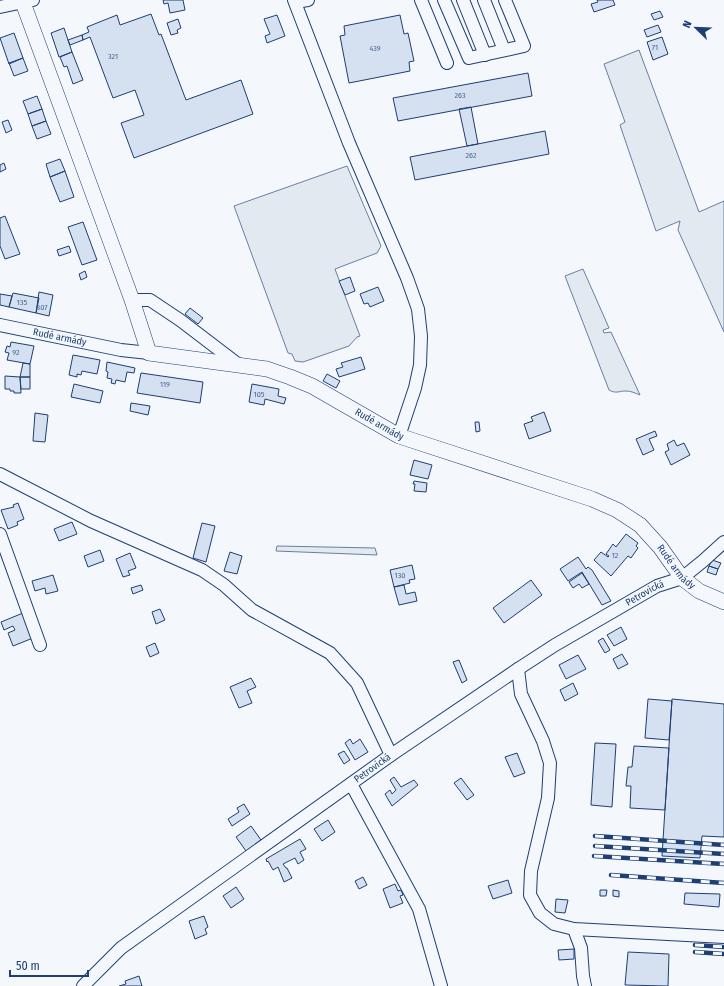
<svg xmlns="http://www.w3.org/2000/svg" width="724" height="986" viewBox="0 0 724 986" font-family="'Fira Sans Condensed',sans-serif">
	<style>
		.green { fill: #e3e9f0; stroke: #687fa3 }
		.building { fill: #d5e0f0; stroke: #1d3f73 }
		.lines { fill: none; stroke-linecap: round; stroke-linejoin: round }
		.minor-casing { stroke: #1d3f73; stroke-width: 14 }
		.major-casing { stroke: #1d3f73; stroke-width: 16 }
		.minor { stroke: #f4f7fb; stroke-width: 12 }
		.major { stroke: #f4f7fb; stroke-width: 15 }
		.rail-casing { stroke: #1d3f73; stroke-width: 4.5 }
		.rail { stroke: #f4f7fb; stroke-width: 3; stroke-dasharray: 9; stroke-linecap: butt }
		.labels { text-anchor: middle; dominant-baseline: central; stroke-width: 3; stroke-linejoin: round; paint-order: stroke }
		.number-label { font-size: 8px; fill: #4b6792 }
		.street-label { font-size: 10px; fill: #1d3f73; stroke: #f4f7fb }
	</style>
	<rect width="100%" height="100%" fill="#f4f7fb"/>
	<path class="green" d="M639,50L699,212L724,201V332L678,230L680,221L656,231L620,125L625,122L604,64Z
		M347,166L381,246L377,253L335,269L360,336L357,337L349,346L303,362L295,361L292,354L288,353L234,206Z
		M583,269L609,328L603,330L604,333L611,332L640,395C635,393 631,391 626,391C619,391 616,394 609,390L565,276Z
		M277,546L375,548L377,555L276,551Z"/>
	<path class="building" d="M163,0H183L185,10L170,13L168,3L164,4Z
		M597,0H613L615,5L594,12L591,4L598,2Z
		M660,11L663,17L654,20L651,14Z
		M151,14L159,35L161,34L186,100L241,80L253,114L134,158L121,123L144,115L135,90L113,98L90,37L83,40L82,35L89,32L87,27L117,15L120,25Z
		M277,15L285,36L267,43L265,36L270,34L264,19Z
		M400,15L404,34L408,33L414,61L409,62L410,71L349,83L340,36L345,35L344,26Z
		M178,19L181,28L177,30L178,33L171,35L167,23Z
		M658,25L661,32L647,37L644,30Z
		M64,28L72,52L59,57L51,33Z
		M14,33L23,58L9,64L0,38Z
		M82,35L83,40L70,45L68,40Z
		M662,37L668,54L653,60L647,42Z
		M72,52L83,80L73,84L67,66L64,67L60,57Z
		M23,58L28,71L14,76L9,63Z
		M528,73L532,96L398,121L393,98Z
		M37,96L42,109L28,114L23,101Z
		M471,107L478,144L467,146L459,109Z
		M42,109L46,121L32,126L28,114Z
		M8,120L12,130L6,133L2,122Z
		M46,121L51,134L37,139L32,126Z
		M545,131L549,154L415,180L410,157Z
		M60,159L65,171L50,177L46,164Z
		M4,163L6,169L0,172V165Z
		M65,171L74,197L60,202L50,177Z
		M5,216L20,254L5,259L0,246V218Z
		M83,222L97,260L82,265L68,227Z
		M69,246L71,252L59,256L57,250Z
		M85,271L87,277L81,280L79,274Z
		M350,277L355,291L345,295L339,281Z
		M378,287L384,301L370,307L368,303L364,304L360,294Z
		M39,292L53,295L49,316L36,313Z
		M13,293L39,298L36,313L9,307Z
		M0,294L12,296L9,307L0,305Z
		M190,308L203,318L198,324L185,314Z
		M11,342L34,346L30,364L7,360L9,353L5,352L7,346L10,347Z
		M73,355L100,360L97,374L82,371L81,375L77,374V377L69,375Z
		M361,357L365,369L339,377L336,369L343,367L341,363Z
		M107,362L135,368L134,373L127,372L125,382L116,380L115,384L111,383L112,379L107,378L108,372L106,371Z
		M23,363L30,364V377H20Z
		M141,373L203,382L200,403L137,393Z
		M327,374L340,381L336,388L323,381Z
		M5,376L20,377L21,393H14V391H10V389H5Z
		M20,377H30V389H21Z
		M74,384L103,391L100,403L71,397Z
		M252,384L279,389L278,396L286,398L284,404L265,399L264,405L249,402Z
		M131,403L150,406L148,415L130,411Z
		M544,412L551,431L529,439L524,424L533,421L531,417Z
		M35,413L48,415L45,442L33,441Z
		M475,422H479L480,431L476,432Z
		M655,431L657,436L649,439L654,450L643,455L636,439Z
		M674,440L677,446L684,443L690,455L671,465L665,452L669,450L667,444Z
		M414,460L432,465L428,479L410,475Z
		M414,481L427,483L426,492L414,491L415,484H413Z
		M18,503L24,519L17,522L18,525L8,529L1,510L14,507L13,505Z
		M72,522L77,534L59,541L54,529Z
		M202,523L215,526L206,562L193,558Z
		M626,534L638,543L636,546L638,548L631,558L628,556L611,576L594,560L601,552L608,557L609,556L606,554L613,544L616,547Z
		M100,550L104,561L88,567L84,556Z
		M230,552L242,556L237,574L224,571Z
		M130,553L136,568L128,571L130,575L123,577L116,559Z
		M578,557L586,569L588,567L592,570L611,601L602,605L582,572L568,581L560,569Z
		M712,560L721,563L718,569L709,566Z
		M412,565L415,579L409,580L410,583L394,587L390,570Z
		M709,566L718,569L716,575L707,572Z
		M582,573L589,584L582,588L579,584L573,588L569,582Z
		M53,575L58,591L46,594L45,588L35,591L32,581Z
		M531,580L542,595L504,623L493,608Z
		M141,585L143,590L133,594L131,588Z
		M404,585L406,594L415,592L417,601L399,605L394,587Z
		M160,609L165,620L156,624L152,612Z
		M23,613L33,638L13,646L8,633L15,630L13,626L4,630L1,622Z
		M621,627L627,639L614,646L607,635Z
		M603,638L610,650L605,653L598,641Z
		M155,643L159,653L150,657L146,647Z
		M622,654L628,664L618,669L613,659Z
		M578,655L586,669L566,679L559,665Z
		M459,660L467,680L462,683L453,662Z
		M251,678L256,687L247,691L252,703L239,708L230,687Z
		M573,683L578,694L565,701L560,690Z
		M648,699L672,701L669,740L645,738Z
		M672,699L724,704V837L702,836L700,858L662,856Z
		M350,739L353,744L360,739L368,752L355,760L345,743Z
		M595,743L616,744L612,807L591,805Z
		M634,746L669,748L665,810L630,808L631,786H626L628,767H632Z
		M344,751L350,760L344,764L338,754Z
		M517,753L525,773L514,777L505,757Z
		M394,777L401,787L414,780L418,785L392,806L385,794L390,790L392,794L396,790L390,780Z
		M461,778L474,795L467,800L454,783Z
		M244,804L250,814L232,826L228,819L239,812L237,808Z
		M328,820L335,832L322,841L314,829Z
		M251,826L261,840L246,851L236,837Z
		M300,839L306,849L300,852L304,860L298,864L295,858L283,864L286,868H287L292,878L284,882L278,867L273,870L268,861L267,862L266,859Z
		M363,877L367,885L359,889L355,881Z
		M508,880L512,893L493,899L488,886Z
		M395,884L398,891L401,890L403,895L400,896L403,903L390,908L383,889Z
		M236,887L244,899L231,908L223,896Z
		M600,890H607L606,896H600Z
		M613,890L619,891V897L613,896Z
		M685,893L720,894L719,907L684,904Z
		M556,899L568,900L565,913L555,912Z
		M204,916L208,927L205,929L207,934L195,939L189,921Z
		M574,949V959L559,960L558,950Z
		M628,952L669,954L668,986L625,985Z
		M139,976L142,986H119L126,984L125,981Z"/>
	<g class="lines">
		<g class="minor-casing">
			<g id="minor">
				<path d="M294,0L349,143L407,278L418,309L421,336L420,365L415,388L399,436"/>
				<path d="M421,0L447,63"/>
				<path d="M444,0L469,58L524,46L505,0"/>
				<path d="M463,0L485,55"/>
				<path d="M484,0L504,50"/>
				<path d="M295,2L308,0"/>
				<path d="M0,7L33,0"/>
				<path d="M132,300H150L180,320L239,365"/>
				<path id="s1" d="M0,325L121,350L149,353"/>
				<path d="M0,474L91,521L202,570L224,585L252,610L330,653L357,683L391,755"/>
				<path d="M0,534L40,645"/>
				<path d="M518,669L521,694L543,741L550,763L548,798L531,871L530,895L540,913L554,924L574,929L724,937"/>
				<path d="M351,784L419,909L441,986"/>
				<path d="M574,929L581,948L583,976L585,986"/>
				<path id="s2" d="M83,986L121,948L391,755L518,669L555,645L657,586L682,578L703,561L724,542"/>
			</g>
		</g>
		<g class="major-casing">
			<g id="major">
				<path id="s3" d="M22,0L132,300L149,353L267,369L290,377L312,386L399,436L592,499L617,510L640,525L660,547L682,578L699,591L724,602"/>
			</g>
		</g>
		<use href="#minor" class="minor"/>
		<use href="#major" class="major"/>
		<g class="rail-casing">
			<path id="rail" d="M595,836L724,845
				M595,846L724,854
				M594,856L724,864
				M611,875L724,883
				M695,945L724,947
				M695,952L724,954"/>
		</g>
		<use href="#rail" class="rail"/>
	</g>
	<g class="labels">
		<g class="number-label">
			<text x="655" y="47">71</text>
			<text x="375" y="48">439</text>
			<text x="113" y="56">321</text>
			<text x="460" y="95">263</text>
			<text x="471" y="155">262</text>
			<text x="22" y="302">135</text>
			<text x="42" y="307">307</text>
			<text x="16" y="352">92</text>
			<text x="165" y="384">119</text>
			<text x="259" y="394">105</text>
			<text x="615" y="555">12</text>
			<text x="400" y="575">130</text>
		</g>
		<g class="street-label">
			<text stroke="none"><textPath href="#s1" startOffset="61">Rudé armády</textPath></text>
			<text stroke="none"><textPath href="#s3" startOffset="620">Rudé armády</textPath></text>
			<text stroke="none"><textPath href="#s3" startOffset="956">Rudé armády</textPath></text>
			<text stroke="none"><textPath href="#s2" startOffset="687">Petrovická</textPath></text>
			<text stroke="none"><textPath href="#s2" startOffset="363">Petrovická</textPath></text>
		</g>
	</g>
	<g transform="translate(696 28) rotate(293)" stroke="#f4f7fb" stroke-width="3" paint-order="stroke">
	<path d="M0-3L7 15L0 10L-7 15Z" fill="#1d3f73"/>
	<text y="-6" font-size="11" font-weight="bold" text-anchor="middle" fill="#1d3f73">N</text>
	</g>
	<path d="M10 970v6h78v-6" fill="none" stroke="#1d3f73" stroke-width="2"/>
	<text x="16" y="970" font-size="12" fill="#1d3f73" stroke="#f4f7fb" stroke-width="3" paint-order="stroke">50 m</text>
</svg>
